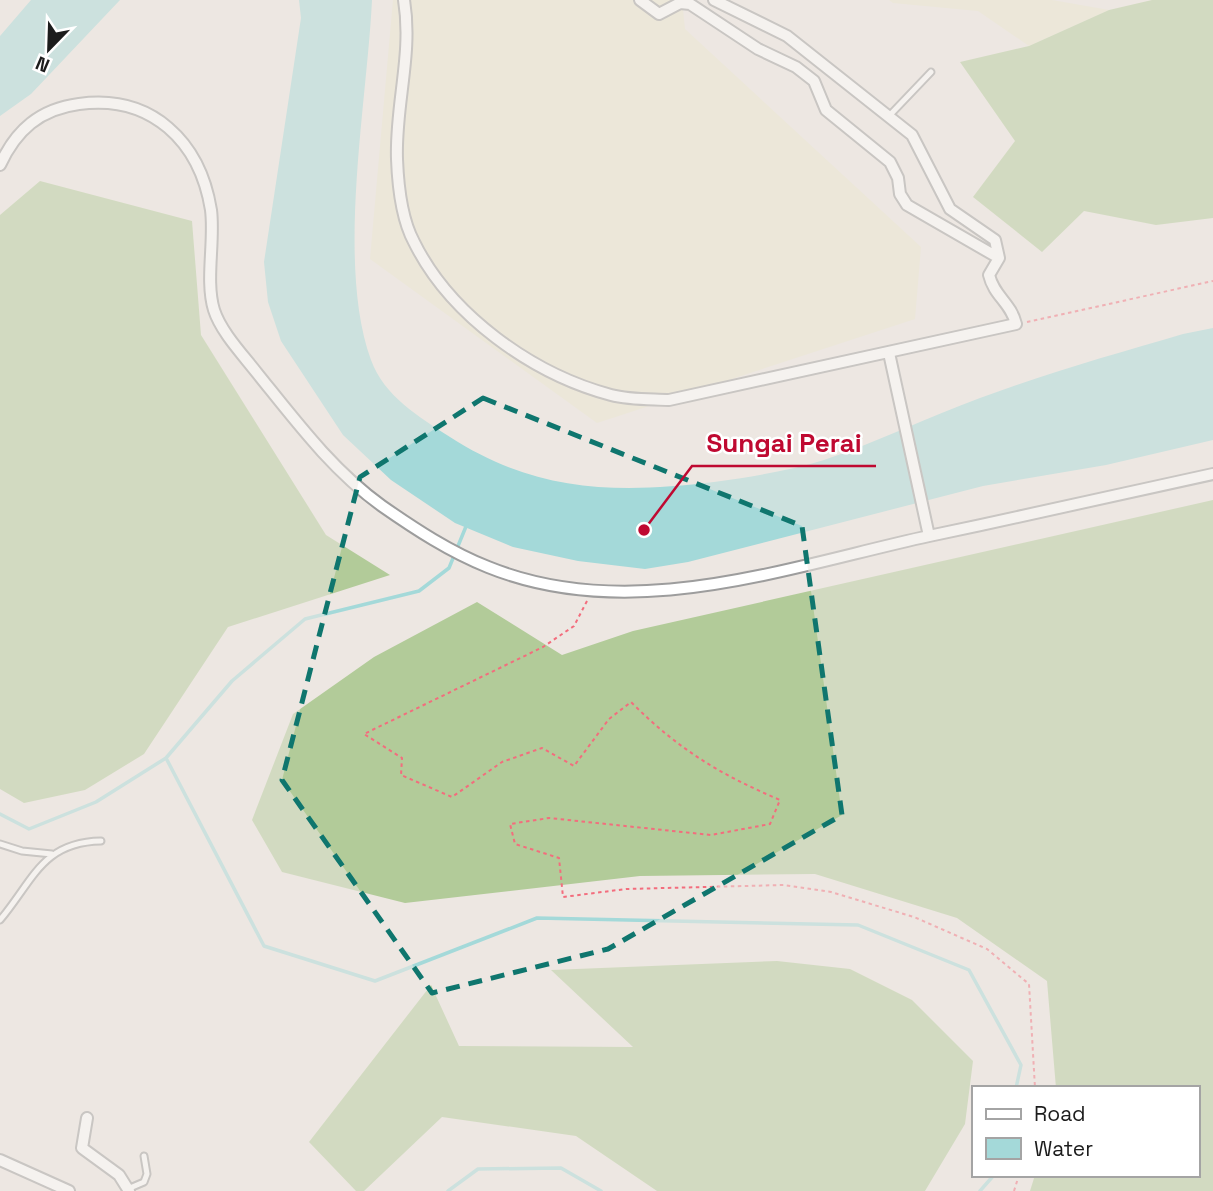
<svg xmlns="http://www.w3.org/2000/svg" width="1213" height="1191" viewBox="0 0 1213 1191" font-family="'Space Grotesk',sans-serif">
	<style>
		.farmland { fill: #ebe7ce }
		.forest { fill: #b2cb99 }
		.water { fill: #a4d9d9 }
		.lines { fill: none; stroke-linecap: round; stroke-linejoin: round }
		.stream { stroke: #a4d9d9; stroke-width: 3.5 }
		.service-casing { stroke: #9d9d9d; stroke-width: 9 }
		.minor-casing { stroke: #9d9d9d; stroke-width: 14 }
		.path { stroke: #f36d7d; stroke-width: 2; stroke-dasharray: 3.5 3.5; stroke-linecap: butt }
		.service { stroke: #fff; stroke-width: 5 }
		.minor { stroke: #fff; stroke-width: 10 }
		.marked { fill: none; stroke: #0f766e; stroke-width: 5; stroke-dasharray: 14 9; stroke-linejoin: round }
		.leader { fill: none; stroke: #bf0931; stroke-width: 2.5 }
		.callout-dot { fill: #bf0931; stroke: #fff; stroke-width: 2.5 }
		.callout-label { font-size: 26px; text-anchor: middle; font-weight: bold; fill: #bf0931; stroke: #fff; stroke-width: 5; stroke-linejoin: round; paint-order: stroke }
	</style>
	<rect width="100%" height="100%" fill="#ede7e2"/>
	<path class="farmland" d="M393,0H682L685,29L921,247L915,319L597,423L370,259Z
		M889,0H1052L1109,10L1029,46L978,11L893,3Z"/>
	<path class="forest" d="M1152,0H1213V218L1156,225L1084,211L1042,252L973,197L1015,141L960,62L1029,46L1109,10Z
		M40,181L192,221L201,335L326,535L390,575L228,627L144,754L85,790L24,803L0,789V215Z
		M1213,500V1191H1030L1035,1175H1197V1088H1056L1047,981L957,918L815,874L640,876L405,903L282,872L252,820L293,714L374,657L477,602L562,655L633,631Z
		M777,961L850,969L912,1000L973,1061L965,1124L925,1191H657L576,1136L442,1117L364,1191H356L309,1142L431,985L459,1046L633,1047L551,970Z"/>
	<path class="water" d="M31,0H120L31,94L0,116V36Z
		M299,0H372C367,103 336,264 371,360C384,396 419,417 450,437C535,492 616,494 714,482C751,477 788,471 824,460C877,442 928,417 980,398C1047,373 1115,354 1183,334L1213,328V440L1106,465L983,486L688,562L645,569L578,561L513,547L455,523L391,480L343,435L281,341L268,302L264,262L301,18Z"/>
	<g class="lines">
		<path class="stream" d="M166,758L232,681L305,619L419,591L449,568L467,524
			M0,814L29,829L96,802L166,758L264,946L375,981L537,918L858,925L969,970L1021,1065L1016,1088
			M448,1191L478,1169L561,1168L601,1191
			M980,1191L994,1175"/>
		<g class="service-casing">
			<path id="service" d="M889,116L931,72
				M0,844L22,851L52,854
				M0,920C33,881 42,842 101,841
				M130,1188L144,1182L147,1174L144,1156"/>
		</g>
		<g class="minor-casing">
			<path id="minor" d="M404,0C413,54 395,105 397,159C398,186 401,218 414,242C450,315 532,374 611,395C630,400 650,399 669,400L1016,324C1011,303 994,296 989,275L999,258L995,240L950,209L912,135L787,36L714,0
				M640,0L659,14L680,3L690,4L758,49L796,67L814,81L826,110L890,162L898,178L900,194L907,205L999,258
				M0,165C16,130 40,109 79,104C152,94 200,142 211,210C215,241 205,281 214,310C221,332 243,355 257,373C295,420 332,470 382,506C415,529 450,552 488,567C631,625 787,567 929,536C1024,516 1119,495 1213,474
				M889,353L929,536
				M87,1118L82,1148L119,1175L129,1191
				M0,1160L69,1191"/>
		</g>
		<path class="path" d="M1027,322L1213,281
			M587,601L574,626L543,647L364,734L402,758L401,775L452,797L502,762L542,748L574,766L609,719L631,702C678,749 719,774 780,800L770,824L711,835L549,818L510,824L515,844L559,858L563,897L626,889L784,885L831,892L914,917L987,949L1029,984L1035,1088
			M1014,1191L1019,1175"/>
		<use href="#service" class="service"/>
		<use href="#minor" class="minor"/>
	</g>
	<path d="M0 0H1213V1191H0ZM483,398L802,526L842,815L608,949L432,993L282,780L360,477Z" fill="#ede7e2" fill-opacity=".55" fill-rule="evenodd"/>
	<path class="marked" d="M483,398L802,526L842,815L608,949L432,993L282,780L360,477Z"/>
	<path class="leader" d="M644 530L692 466H876"/>
	<circle class="callout-dot" cx="644" cy="530" r="7"/>
	<g class="callout-label">
		<text x="784" y="452">Sungai Perai</text>
	</g>
	<rect x="972" y="1086" width="228" height="91" fill="#ffffff" stroke="#a4a4a4" stroke-width="2"/>
	<rect x="986" y="1109" width="35" height="10" fill="#ffffff" stroke="#a4a4a4" stroke-width="2"/>
	<text x="1034" y="1121" font-size="21" fill="#1c1c1c">Road</text>
	<rect x="986" y="1138" width="35" height="21" fill="#a4d9d9" stroke="#a4a4a4" stroke-width="2"/>
	<text x="1034" y="1156" font-size="21" fill="#1c1c1c">Water</text>
	<g transform="translate(49 49) rotate(203)" stroke="#ffffff" stroke-width="5" paint-order="stroke">
	<path d="M0-5L12 26L0 18L-12 26Z" fill="#1c1c1c"/>
	<text y="-10" font-size="19" font-weight="bold" text-anchor="middle" fill="#1c1c1c">N</text>
	</g>
</svg>
